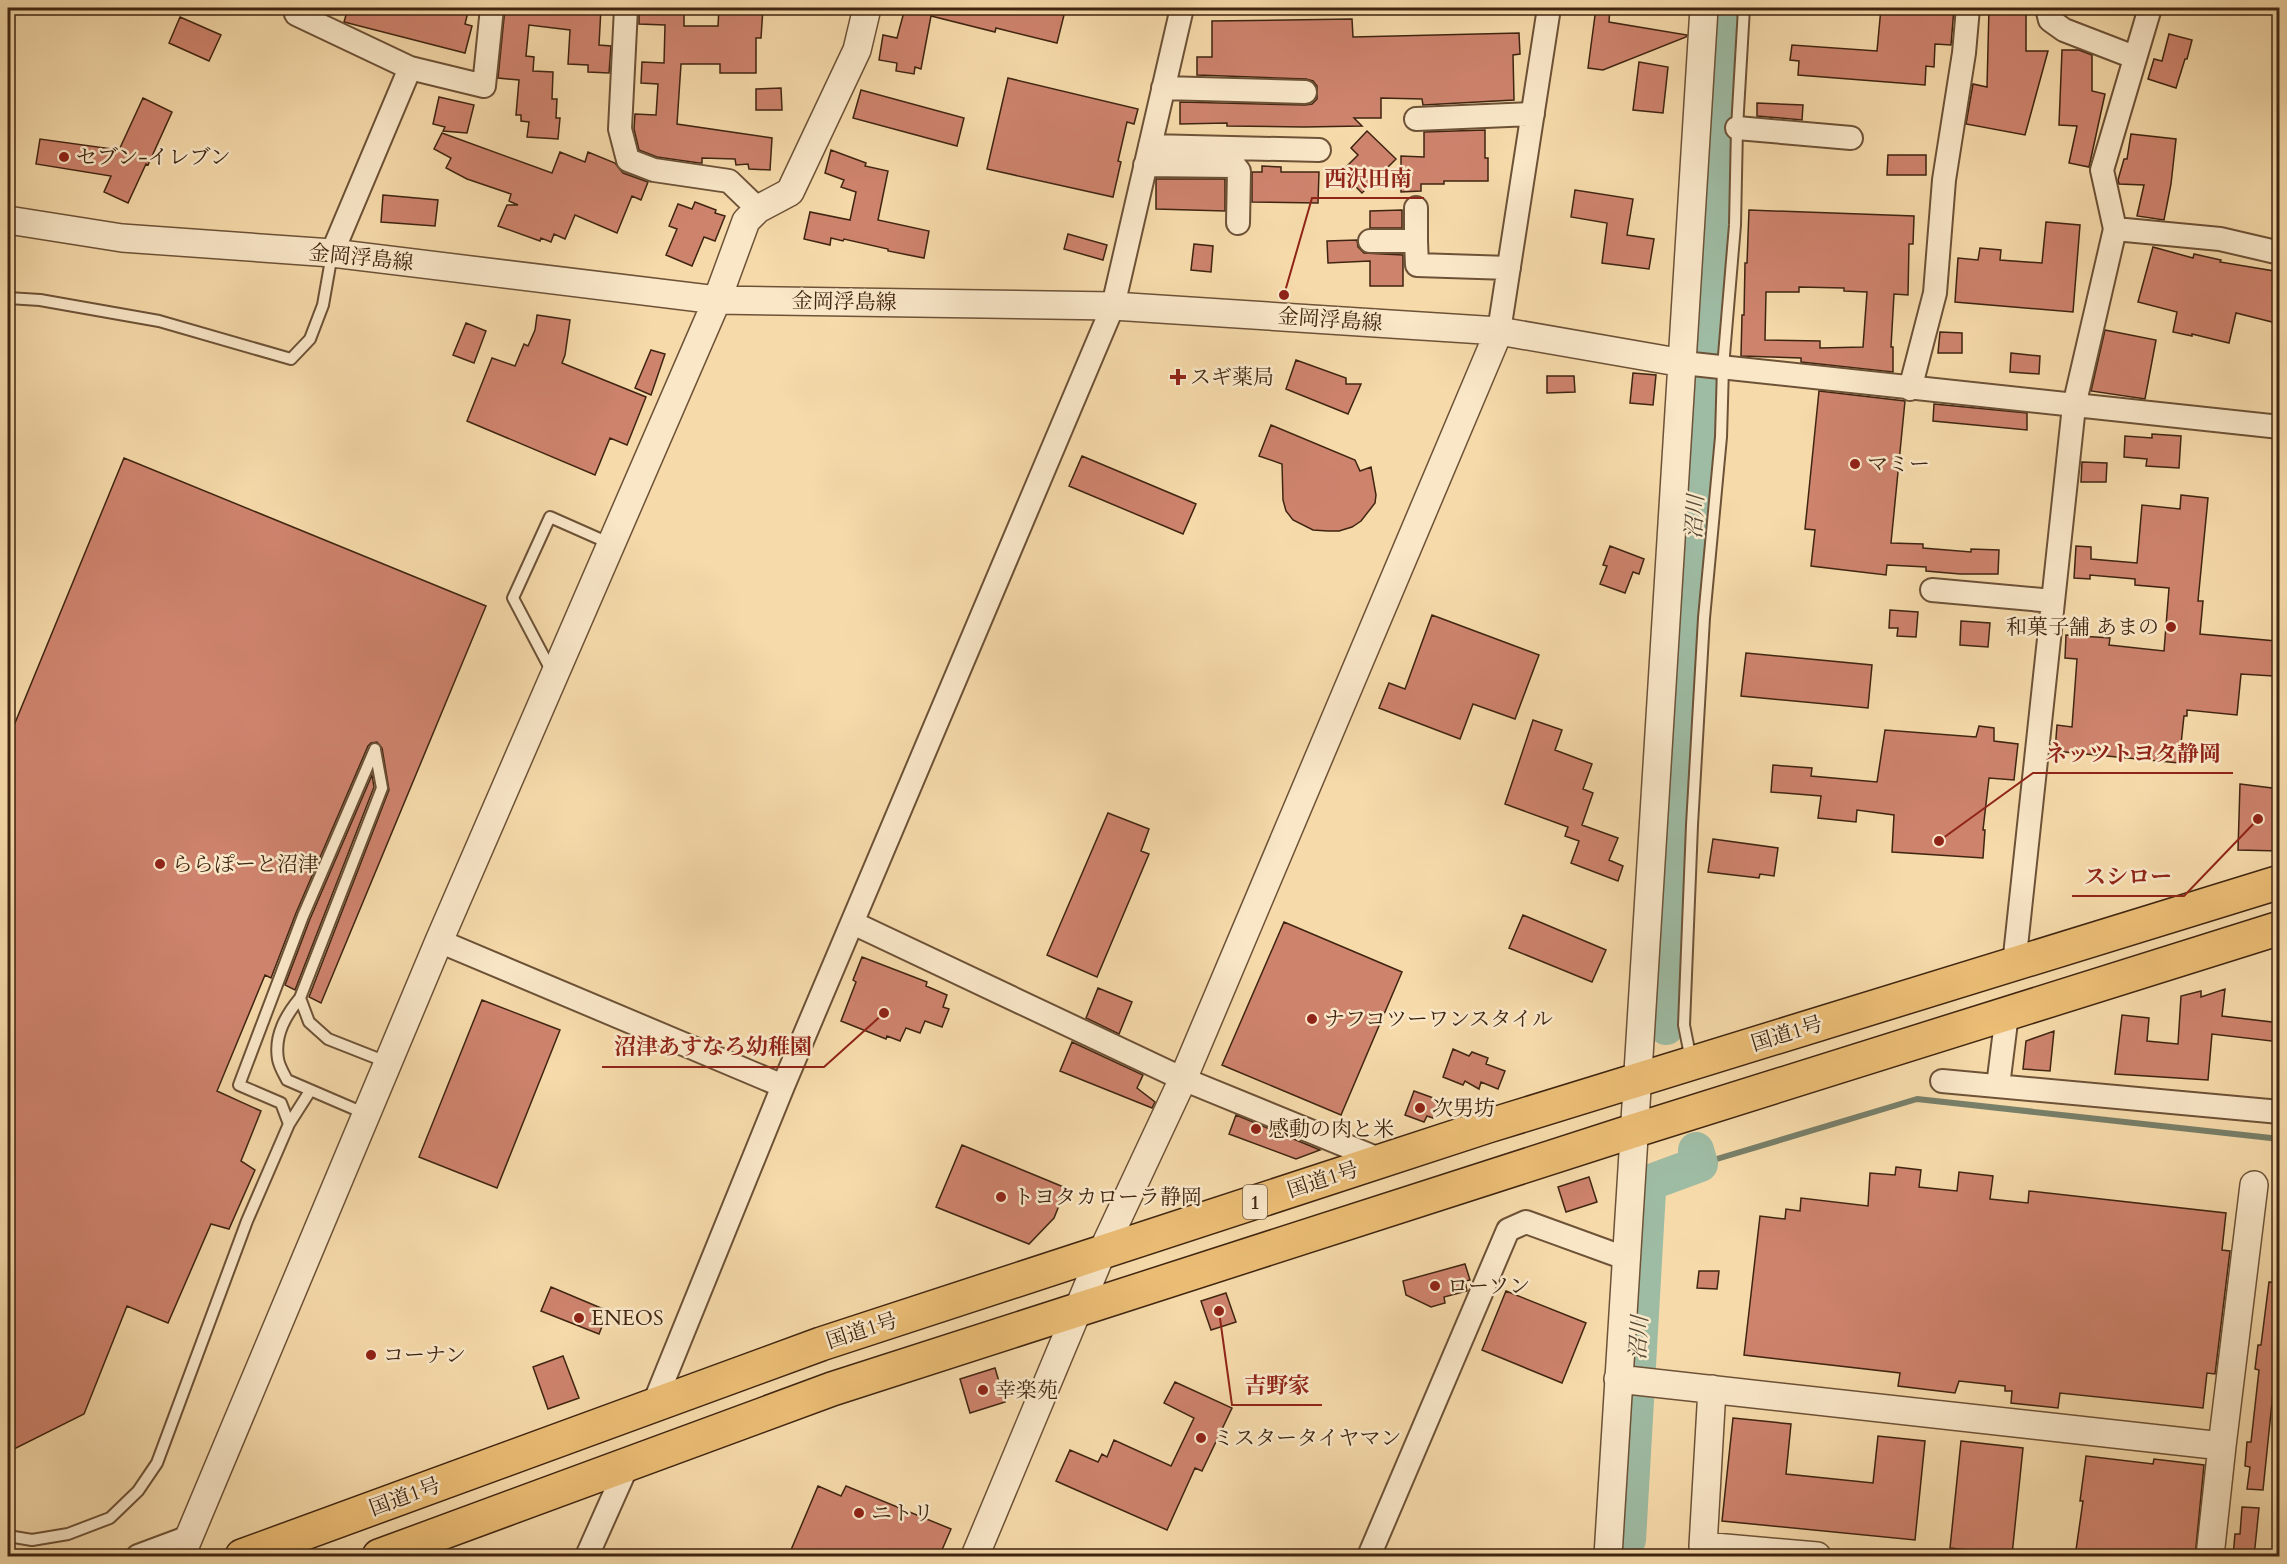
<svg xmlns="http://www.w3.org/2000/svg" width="2287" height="1564" viewBox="0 0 2287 1564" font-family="Cardo,'Noto Serif JP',serif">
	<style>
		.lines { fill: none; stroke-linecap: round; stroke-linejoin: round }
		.stream { stroke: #787f69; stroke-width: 6 }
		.river { stroke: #9ebba3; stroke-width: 36 }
		.building { fill: #ce836d; stroke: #3f2511; stroke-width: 1.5; fill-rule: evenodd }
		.service-casing { stroke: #6d5237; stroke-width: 14 }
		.minor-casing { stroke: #6d5237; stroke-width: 26 }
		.tertiary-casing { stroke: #6d5237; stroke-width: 30 }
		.trunk-casing { stroke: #3f2511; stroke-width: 36 }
		.service { stroke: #f9e7c8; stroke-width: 10 }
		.minor { stroke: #f9e7c8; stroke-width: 22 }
		.tertiary { stroke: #f9e7c8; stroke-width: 27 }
		.trunk { stroke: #ebbd75; stroke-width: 33 }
		.poi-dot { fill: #8f2418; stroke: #f9e7c8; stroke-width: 2 }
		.labels { text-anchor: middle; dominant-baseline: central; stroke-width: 5; stroke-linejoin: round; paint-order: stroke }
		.shield { fill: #f9e7c8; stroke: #775f48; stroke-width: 1.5 }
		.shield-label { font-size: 20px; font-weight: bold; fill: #3f2511 }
		.poi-label { font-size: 21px; fill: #3f2511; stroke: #f9e7c8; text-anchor: start }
		.street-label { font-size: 21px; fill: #3f2511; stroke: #f9e7c8 }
		.water-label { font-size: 22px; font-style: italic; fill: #574a36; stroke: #f9e7c8 }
		.leader { fill: none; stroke: #8f2418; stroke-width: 2 }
		.callout-dot { fill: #8f2418; stroke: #f9e7c8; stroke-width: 2 }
		.callout-label { font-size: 22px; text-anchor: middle; font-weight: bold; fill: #8f2418; stroke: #f9e7c8; stroke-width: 5; stroke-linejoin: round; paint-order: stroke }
	</style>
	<rect width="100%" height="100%" fill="#f6daaa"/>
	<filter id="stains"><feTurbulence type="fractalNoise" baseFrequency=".00333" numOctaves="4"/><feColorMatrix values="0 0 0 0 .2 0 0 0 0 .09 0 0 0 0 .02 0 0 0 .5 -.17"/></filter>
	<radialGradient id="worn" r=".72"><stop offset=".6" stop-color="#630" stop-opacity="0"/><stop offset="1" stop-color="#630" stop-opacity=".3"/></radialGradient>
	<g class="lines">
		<path class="stream" d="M1700,1164L1917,1099L2280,1139"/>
		<path class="river" d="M1666,1027L1700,389L1725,8
			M1616,1556L1628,1540L1648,1191L1651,1182L1700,1164L1696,1150"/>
	</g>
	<path class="building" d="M348,8H469L465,24L472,26L465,53L344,22Z
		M505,8H601L599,45L611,46L609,73L588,72V65L568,64L570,30L529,25L526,56L534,57L533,71L553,72L552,99H557L556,118H560L558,139L527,137L529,122L521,121V115H516L519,80L498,78Z
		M639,8H684V26H718L719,8H763L761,38H756V73H720V64H681L677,124L772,138L770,170L749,169L748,164L736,165L735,159L702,158V163H699L657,157L639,150L634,129L635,114L656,115L658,84L641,83L642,62L664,63L665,25L639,24Z
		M905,8H1032L1064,15L1057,43L996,28L995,32L931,16L921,69L915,67L914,74L896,71L897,63L879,60L883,35L897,38Z
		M1596,8H1610L1609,22L1687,35L1686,37L1603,70L1588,68Z
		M1881,8H1954L1951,45L1935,44L1934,67L1926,66L1925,85L1798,75L1799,61L1790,60L1792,45L1877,51Z
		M1989,8H2026V51H2048L2025,135L1966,124L1973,84L1987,87Z
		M180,17L221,35L209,61L169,43Z
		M1352,19L1353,37L1519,33L1520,54L1513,55L1514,100L1423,105L1422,99L1381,98V118H1354L1362,126L1304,127L1227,126V123L1180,124V102L1305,105L1312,104L1317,99V86L1313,81L1306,79L1197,75V57H1212V21Z
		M2169,34L2192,40L2187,59H2185L2176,88L2148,79L2154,59L2162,61Z
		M2062,50H2079L2092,55V91L2105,94L2089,167L2069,163L2077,126L2059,125Z
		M1639,62L1668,67L1663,113L1633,110Z
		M1008,78L1138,109L1134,124L1127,122L1118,161L1121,162L1113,197L987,169Z
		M781,88L782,110H756V89Z
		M861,90L964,118L957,146L853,118Z
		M439,97L474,105L467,133L443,131L445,127L433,124Z
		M143,98L172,112L148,165L146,164L128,203L104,192L111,176L36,164L40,139L119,150Z
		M1757,103L1803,105L1802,120L1757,116Z
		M1485,130V158H1488V181H1444V184H1421V191L1401,192V156L1424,157V132Z
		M1367,131L1396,159L1362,193L1341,172L1358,155L1351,148Z
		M442,133L552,173L560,152L585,162L588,152L615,163L623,173L648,182L641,200L632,196L617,233L575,215L565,239L554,234L551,242L541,238L540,241L498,226L507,205H518L509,201L511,194L467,179L446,168L451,158L434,149Z
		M2131,134L2176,139L2171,184L2164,220L2137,216L2144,185L2119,184L2118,180L2124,159H2127Z
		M831,150L866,163L865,166L888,171L878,220L929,231L924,258L888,251V249L844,239L843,241L831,238L830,245L804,239L810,212L850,220L856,192L841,187L844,180L825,173Z
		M1888,155H1926V175H1887Z
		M1262,166L1281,167V172H1319L1318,203L1252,202V172H1262Z
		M1156,179H1225V211L1156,209Z
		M1575,190L1633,199L1627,235L1654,239L1649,269L1602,263L1607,223L1571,217Z
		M383,195L438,200L435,226L381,222Z
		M695,202L716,210L715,213L725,216L715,241L704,237L692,266L666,255L677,229L669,226L678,204L692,209Z
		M1402,210V228H1370V211Z
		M1749,210L1914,216L1913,244H1909L1908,295L1894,294L1891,347H1893V372L1801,362V358L1741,356L1742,315H1744L1745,263H1747ZM1799,287L1844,288V291L1867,292L1863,347L1820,348V341L1765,340L1766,292H1799Z
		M2046,222L2080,225L2073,312L1955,302L1958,258L1978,260L1980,248L2001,250L2000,260L2042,263Z
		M1068,234L1107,245L1103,260L1064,249Z
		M1357,240L1358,247L1364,253L1403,255V286H1370V261L1328,263L1327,241Z
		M1194,244L1213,246L1211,272L1191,270Z
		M2153,247L2193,258L2194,254L2221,260L2220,262L2280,272V324L2236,313L2229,343L2192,334V336L2173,332L2177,312L2138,302Z
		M537,315L570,320L565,355L562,363L646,397L627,445L610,438L595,475L467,421L492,358L515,366L524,344L528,346L535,330Z
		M466,323L486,331L474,363L453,355Z
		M2105,330L2156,340L2145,399L2091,391Z
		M1940,332L1962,333V353H1938Z
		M651,350L665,354L651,395L635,388Z
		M2011,353L2040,356L2039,374L2010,372Z
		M1296,360L1346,378V384H1361L1348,414L1286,389Z
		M1633,373L1656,375L1653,405L1630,403Z
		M1547,376H1574L1575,392L1547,393Z
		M1819,391L1905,401L1891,543L1923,544V548L1971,552V549L1999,550L1998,574H1960L1926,571V567L1887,565L1886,575L1811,566L1815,530L1805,529Z
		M1934,404L2027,413V430L1933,421Z
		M1271,425L1355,460L1360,471L1371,467L1376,495L1375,503L1361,521L1352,527L1339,531H1328L1313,530L1293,520L1286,511L1283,500L1282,464L1259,456Z
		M2152,434L2181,436L2179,468L2146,466L2147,459L2124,457L2125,436L2152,438Z
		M1082,456L1196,504L1183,534L1069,486Z
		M124,458L486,606L321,1003L309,997L389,790L382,748L377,742L371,743L368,746L296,913L271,978L265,975L217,1091L261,1111L241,1161L255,1170L229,1229L211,1224L168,1323L127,1306L84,1414L8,1452V740Z
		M2082,462L2107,463L2106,482H2081Z
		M2181,495L2208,498L2198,601H2203L2200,634L2276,641L2273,676L2241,674L2237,715L2187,710V716H2184L2179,763L2055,751L2057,725L2072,727L2077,659L2065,658L2066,635L2110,638L2109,645L2164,651L2169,588L2135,585V579L2090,575V579L2074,578L2076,546L2091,547V559L2137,563L2142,505L2180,509Z
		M1610,546L1644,559L1639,574L1633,572L1625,593L1600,584L1607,566L1603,565Z
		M1890,610L1918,612L1916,637L1897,636L1898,628H1889Z
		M1432,615L1539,655L1515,719L1473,704L1460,739L1379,708L1389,683L1405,689Z
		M1961,621L1990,623L1988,647L1960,645Z
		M1746,653L1872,665L1868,708L1741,696Z
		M1533,720L1562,730L1555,750L1592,764L1583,789L1593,793L1582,825L1618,838L1609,860L1623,866L1618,881L1571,863L1579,841L1565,836L1568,827L1505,804Z
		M1979,726L1994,728V741L2018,744L2014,780L1989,778L1983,830H1985L1983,858L1892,852L1894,815L1857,810L1856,822L1818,818L1821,796L1771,792L1773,765L1812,768L1811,776L1877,782L1885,730L1976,737Z
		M372,775L374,787L295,990L285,985L310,919Z
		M2240,784L2280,789V851L2238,850Z
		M1108,813L1149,829L1141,851L1149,854L1097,977L1047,955Z
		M1713,839L1778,848L1774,876L1760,874L1759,878L1708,872Z
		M1523,915L1606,950L1592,982L1509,948Z
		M1284,922L1402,972L1341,1115L1222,1065Z
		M862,957L927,982L926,986L947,995L943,1007L949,1009L942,1027L925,1021L920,1033L906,1028L900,1041L887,1036L886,1039L841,1021L856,982L853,980Z
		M1098,988L1132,1002L1119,1034L1086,1018Z
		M2225,989L2222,1016L2280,1023V1042L2212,1034L2208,1080L2115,1074L2122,1015L2149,1018L2147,1041L2178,1044L2181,996L2201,991V997Z
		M482,1000L560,1030L497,1188L419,1157Z
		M2054,1031L2050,1071L2023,1069L2026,1041Z
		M1072,1042L1143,1075L1137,1088L1155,1102L1152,1108L1060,1071Z
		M1453,1049L1469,1056L1472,1052L1488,1058L1486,1064L1505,1071L1498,1089L1481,1082L1479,1089L1465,1081L1463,1085L1443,1077Z
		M1414,1091L1439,1100L1433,1118L1427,1116L1424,1122L1405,1115Z
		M1236,1115L1320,1150L1296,1159L1229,1134Z
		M962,1145L1066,1188L1054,1218L1029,1244L936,1207Z
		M1896,1167L1921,1170L1919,1187L1957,1191L1959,1172L1993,1176L1990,1199L2028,1203L2029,1191L2226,1213L2222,1250L2230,1251L2215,1374L2207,1373L2203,1408L2060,1393L2058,1408L2011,1403L2012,1391H2005V1386L1959,1381L1955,1393L1898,1386L1900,1373L1744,1355L1760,1216L1785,1219L1786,1209L1800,1211L1801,1198L1868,1206L1870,1173L1895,1175Z
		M1589,1177L1597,1202L1566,1212L1558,1187Z
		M1465,1264L1470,1280L1465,1281L1467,1291L1444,1297L1445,1303L1431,1307L1406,1295L1403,1281Z
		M1699,1271H1719L1717,1289L1697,1288Z
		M2269,1282L2280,1283V1325L2263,1490L2247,1489L2250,1467L2245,1466L2247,1442H2251L2259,1370L2255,1369L2258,1345H2261Z
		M551,1287L608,1311L599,1334L541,1311Z
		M1506,1291L1586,1323L1562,1383L1482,1350Z
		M1226,1293L1236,1322L1211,1330L1201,1301Z
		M563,1356L579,1398L548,1409L533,1367Z
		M995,1368L1005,1402L970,1413L960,1379Z
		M1175,1382L1232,1408L1202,1471L1195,1468L1167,1530L1056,1481L1070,1450L1098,1462L1102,1454L1107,1457L1114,1440L1171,1466L1194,1418L1164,1403Z
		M1733,1418L1791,1424L1786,1474L1873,1483L1878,1436L1925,1441L1915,1540L1722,1521Z
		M1961,1441L2023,1448L2012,1555L1950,1548Z
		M2086,1456L2153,1464L2154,1459L2204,1465L2195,1557H2075L2083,1501H2080Z
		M818,1486L841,1496L846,1486L951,1529L939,1557H788Z
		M2242,1507L2259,1508L2254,1557H2233L2235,1534H2240Z"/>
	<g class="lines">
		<g class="service-casing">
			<path id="service" d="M8,298L40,300L159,321L291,359L310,339L323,305L332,254
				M552,672L513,598L550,517L611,544
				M375,750L382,788L300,998L309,1022L328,1039L389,1063
				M300,998C286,1015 274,1035 278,1059C279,1066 284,1074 287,1080L366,1114
				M1691,1060L1684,1025L1692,825L1704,618L1721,437L1723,367L1735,225L1737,128L1744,8
				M289,1124L281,1103L239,1085L303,916L375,749
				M8,1536L32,1540L68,1534L110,1518L138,1491L157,1463L247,1221L289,1124L310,1091"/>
		</g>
		<g class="minor-casing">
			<path id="minor" d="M298,8L296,14L410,68
				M626,8L620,129L628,160L654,170L729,181L758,209
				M2047,8L2050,20L2064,30L2134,57
				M1163,88L1305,92
				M1416,119L1533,114
				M1737,128L1851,138
				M1150,146L1319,150
				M1145,165L1235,166L1239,171L1238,223
				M1416,208V241
				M2115,229L2220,239L2280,253
				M1370,241H1416L1417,265L1509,268
				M332,253L410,68L484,86L492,8
				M1499,331L1549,8
				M1683,363L2280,427
				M1910,389L1935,293L1944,180L1964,53L1968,8
				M1932,590L2053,601
				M853,923L1183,1079L1381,1160
				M439,941L783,1086
				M2014,965L2074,406L2115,229L2102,170L2150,8
				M1942,1081L2280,1112
				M1998,1086L2007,1014
				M653,1406L783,1086L1113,306L1182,8
				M138,1556L189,1537
				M587,1556L628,1464
				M1369,1556L1508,1230L1526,1222L1625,1258"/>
		</g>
		<g class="tertiary-casing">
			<path id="tertiary" d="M8,220L122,238L332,253L717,300L1113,306L1499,331L1683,363
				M1618,1379L2222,1446L2254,1185
				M1712,1389L1703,1546L1817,1556
				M181,1556L439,941L717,300L746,221L758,209L790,192L857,50L867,8
				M975,1556L1102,1252L1183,1079L1499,331
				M1608,1556L1704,8
				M2210,1556L2222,1446"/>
		</g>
		<g class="trunk-casing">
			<path id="trunk" d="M242,1556L821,1344L1488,1126L2280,882
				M379,1556L832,1389L1633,1131L2280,928"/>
		</g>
		<use href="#service" class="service"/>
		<use href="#minor" class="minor"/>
		<use href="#tertiary" class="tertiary"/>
		<use href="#trunk" class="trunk"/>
	</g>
	<g class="poi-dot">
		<circle cx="64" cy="157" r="6"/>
		<path d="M1175 368h6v6h6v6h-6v6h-6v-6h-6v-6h6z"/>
		<circle cx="1855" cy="464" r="6"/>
		<circle cx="2171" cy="627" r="6"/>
		<circle cx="160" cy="864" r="6"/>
		<circle cx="1312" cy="1019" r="6"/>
		<circle cx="1420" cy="1108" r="6"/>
		<circle cx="1256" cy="1129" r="6"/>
		<circle cx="1001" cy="1197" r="6"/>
		<circle cx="1435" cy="1286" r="6"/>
		<circle cx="579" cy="1318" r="6"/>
		<circle cx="371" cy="1355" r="6"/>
		<circle cx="983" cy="1390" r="6"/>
		<circle cx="1201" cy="1438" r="6"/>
		<circle cx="859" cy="1513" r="6"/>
	</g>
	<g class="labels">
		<rect class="shield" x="1243" y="1185" width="24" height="34" rx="4.5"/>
		<g class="shield-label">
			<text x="1255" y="1202">1</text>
		</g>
		<g class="poi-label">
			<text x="76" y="157">セブン-イレブン</text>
			<text x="1190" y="377">スギ薬局</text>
			<text x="1867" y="464">マミー</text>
			<text x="2159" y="627" text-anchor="end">和菓子舗 あまの</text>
			<text x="172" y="864">ららぽーと沼津</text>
			<text x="1324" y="1019">ナフコツーワンスタイル</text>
			<text x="1432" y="1108">次男坊</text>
			<text x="1268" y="1129">感動の肉と米</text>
			<text x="1013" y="1197">トヨタカローラ静岡</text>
			<text x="1447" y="1286">ローソン</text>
			<text x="591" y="1318">ENEOS</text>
			<text x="383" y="1355">コーナン</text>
			<text x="995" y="1390">幸楽苑</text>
			<text x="1213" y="1438">ミスタータイヤマン</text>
			<text x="871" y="1513">ニトリ</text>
		</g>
		<g class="street-label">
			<text transform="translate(361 258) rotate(6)">金岡浮島線</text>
			<text transform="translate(844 302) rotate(1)">金岡浮島線</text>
			<text transform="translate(1330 320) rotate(4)">金岡浮島線</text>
			<text transform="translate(1787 1034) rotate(-17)">国道1号</text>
			<text transform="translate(1323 1180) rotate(-18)">国道1号</text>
			<text transform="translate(862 1331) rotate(-18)">国道1号</text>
			<text transform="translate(405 1497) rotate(-20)">国道1号</text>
		</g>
		<g class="water-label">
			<text transform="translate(1695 517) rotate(-87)">沼川</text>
			<text transform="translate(1639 1338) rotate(-87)">沼川</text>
		</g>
	</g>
	<path class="leader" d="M1284 295L1312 198H1424M1939 841L2033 773H2233M2258 819L2184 896H2072M884 1013L824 1067H602M1219 1311L1232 1405H1322"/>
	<g class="callout-dot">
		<circle cx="1284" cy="295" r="6"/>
		<circle cx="1939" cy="841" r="6"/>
		<circle cx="2258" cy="819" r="6"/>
		<circle cx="884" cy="1013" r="6"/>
		<circle cx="1219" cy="1311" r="6"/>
	</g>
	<g class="callout-label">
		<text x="1368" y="186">西沢田南</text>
		<text x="2133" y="761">ネッツトヨタ静岡</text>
		<text x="2128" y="884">スシロー</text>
		<text x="713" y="1054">沼津あすなろ幼稚園</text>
		<text x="1277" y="1393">吉野家</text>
	</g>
	<rect width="2287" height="1564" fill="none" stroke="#f6daaa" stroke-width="30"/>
	<rect x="9" y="9" width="2269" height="1546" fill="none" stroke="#3f2511" stroke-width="3"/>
	<rect x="15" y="15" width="2257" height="1534" fill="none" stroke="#3f2511" stroke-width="1.5"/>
	<rect width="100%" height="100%" filter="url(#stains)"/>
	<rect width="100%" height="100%" fill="url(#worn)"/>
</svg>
